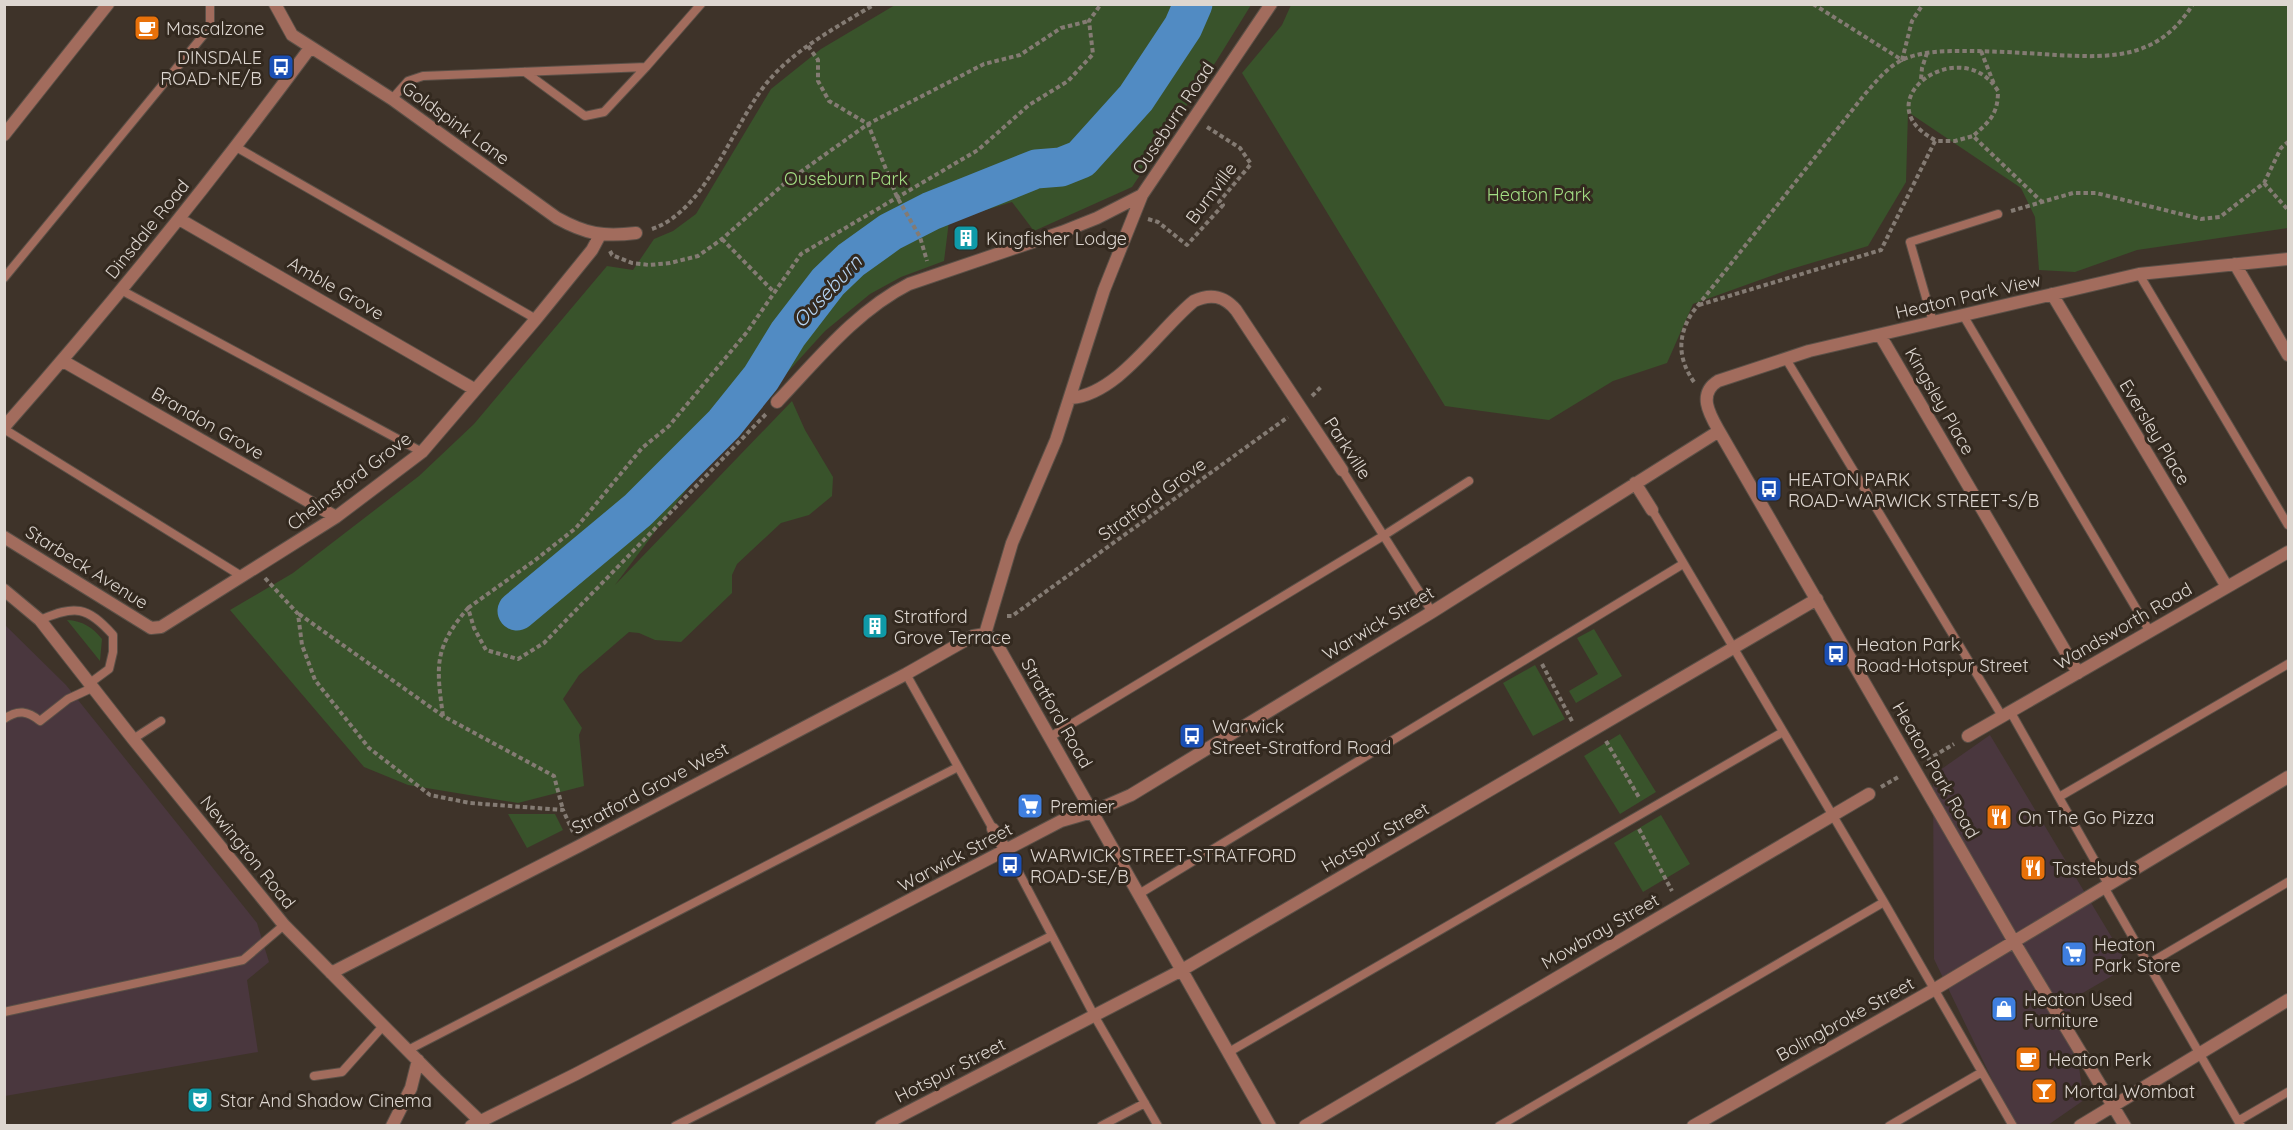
<svg xmlns="http://www.w3.org/2000/svg" width="2293" height="1130" viewBox="0 0 2293 1130" font-family="Quicksand,sans-serif">
	<style>
		.commercial { fill: #4a373e }
		.green { fill: #39532b }
		.lines { fill: none; stroke-linecap: round; stroke-linejoin: round }
		.river { stroke: #518bc3; stroke-width: 39 }
		.lane-casing { stroke: #5b5047; stroke-width: 10 }
		.street-casing { stroke: #5b5047; stroke-width: 14 }
		.path { stroke: #847b73; stroke-width: 4; stroke-dasharray: 4.5 3; stroke-linecap: butt }
		.lane { stroke: #a26c5d; stroke-width: 8 }
		.street { stroke: #a26c5d; stroke-width: 12 }
		.labels { text-anchor: middle; dominant-baseline: central; stroke-width: 6; stroke-linejoin: round; paint-order: stroke }
		.poi-label { font-size: 18px; fill: #ddd6d0; stroke: #33291f; text-anchor: start }
		.street-label { font-size: 18px; fill: #ddd6d0; stroke: #33291f }
		.park-label { font-size: 18px; fill: #a3de84; stroke: #33291f }
		.water-label { font-size: 20px; font-style: italic; fill: #b6d4f3; stroke: #33291f }
	</style>
	<rect width="100%" height="100%" fill="#3e3329"/>
	<path class="commercial" d="M4,624L66,685L257,923L269,962L247,980L258,1052L5,1096Z
		M1990,735L2129,966L2069,1001L2084,1100L2048,1125H2014L1934,959L1933,775Z"/>
	<path class="green" d="M895,5H1251L1217,60L1132,187L1034,231L1012,202L949,221L944,261L901,277L870,294L825,331L753,410L687,489L615,585L792,401L805,430L833,477L832,496L809,515L781,523L737,564L732,575V593L681,642L655,640L639,633L629,632L579,675L563,699L582,728L579,735L584,786L518,803L408,785L364,767L230,610L293,573L419,476L474,424L607,266L633,270L654,239L673,231L696,214L771,89L821,49Z
		M1291,5H2288V228L2137,250L2075,272L2039,270L2035,217L2021,188L1908,112L1906,182L1868,246L1788,270L1693,304L1667,363L1613,381L1549,420L1445,406L1242,73L1282,25Z
		M67,620C83,621 92,627 102,639L100,661Z
		M1594,629L1622,676L1576,703L1569,691L1598,674L1577,638Z
		M1535,665L1565,719L1533,736L1503,683Z
		M1620,734L1656,792L1620,814L1584,756Z
		M508,814H555L563,830L527,848Z
		M1661,815L1690,864L1643,892L1614,843Z"/>
	<g class="lines">
		<path class="river" d="M517,611L638,510L724,424L761,378L788,334L828,282L851,260L890,232L931,211L1036,169L1061,167L1081,159L1136,98L1183,27L1193,4"/>
		<g class="lane-casing">
			<path id="lane" d="M525,72L585,116L604,112L646,67
				M392,99L408,81L423,76L646,67L701,4
				M236,147L536,319
				M2139,274L2288,525
				M4,278L206,32L210,23V4
				M121,290L422,452
				M1963,315L2150,632
				M1933,322L1910,242L1998,214
				M1786,359L2002,716
				M4,429L243,577
				M1342,470L1432,612
				M1652,510L1884,902L2013,1126
				M40,620C75,605 87,606 113,635V652L109,669L90,683
				M906,674L993,829
				M2010,711L2108,884
				M4,719C18,709 28,711 40,721L68,699L94,687
				M1050,737L1383,536L1469,481
				M133,739L161,721
				M2059,797L2288,664
				M1016,867L1095,1017L1158,1126
				M2104,887L2241,1126
				M1139,894L1683,564
				M2148,964L2288,882
				M4,1012L243,960L284,925
				M408,1050L958,767
				M1229,1052L1783,732
				M314,1076L342,1072L384,1025
				M2238,1121L2288,1092
				M675,1126L1051,936
				M1101,1126L1145,1103
				M1499,1126L1884,902
				M1889,1126L1982,1072"/>
		</g>
		<g class="street-casing">
			<path id="street" d="M275,4L292,35L392,99L557,218C586,234 603,237 636,233
				M4,135L108,4
				M179,219L474,389
				M2235,264L2288,355
				M2052,294L2227,587
				M1880,335L2078,673
				M63,361L336,517
				M1071,398C1119,394 1159,329 1194,301C1211,293 1224,296 1236,310L1342,470
				M777,402C817,360 856,311 909,284L1062,232L1097,218L1142,195
				M4,427C112,305 213,179 310,48
				M1635,483L1652,510
				M4,537L151,628L161,627L336,517L422,452L536,319L592,250L600,235
				M4,590L40,620L133,739L284,925L436,1079L481,1122
				M985,634L1012,543L1056,440L1104,290L1142,195L1271,4
				M985,634L994,639L1270,1126
				M1968,736L2288,552
				M993,829L1016,867
				M331,973L579,846L906,674L973,636L985,634
				M392,1126L411,1088L418,1060
				M471,1126L576,1074L1061,821L1092,812L1131,795L1432,612L1719,431
				M881,1126L1182,970L1817,599
				M1305,1126L1869,794
				M1693,1126L1935,989L2288,777
				M2080,1126L2288,1000
				M2125,1126L2013,940L1719,431C1710,415 1697,394 1718,381L1809,351L2139,274L2288,259"/>
		</g>
		<path class="path" d="M1813,4L1902,60L1912,21L1923,4
			M808,46L818,60V81L829,101L868,124L897,197L920,237L927,261
			M1981,51L1994,84
			M1921,79L1922,68L1927,53
			M1935,140C1861,101 1962,31 1998,91C1998,114 1990,121 1973,136
			M2264,183L2288,210
			M2011,211L2073,193H2096L2201,219L2220,217L2264,183L2281,148L2288,142
			M1148,219L1158,222L1187,245L1223,205L1219,202L1251,164L1240,148L1207,127
			M652,229C709,209 732,123 770,79C798,47 839,26 875,4
			M722,239L773,291
			M610,251L612,255L632,263L649,265L670,263L698,256L722,239L785,183L868,124L984,64L1020,55L1061,28L1089,21
			M1699,305L1881,250L1935,141H1955L1973,136L2042,202
			M1694,382C1678,359 1677,337 1692,313L1865,94C1876,82 1886,68 1902,60C1922,51 1943,51 1965,51C1995,51 2026,53 2056,55C2113,58 2159,59 2193,4
			M1312,396L1322,386
			M265,578L298,614L302,645L315,680L369,748L430,795L470,803L563,810L573,832
			M468,608L534,561L576,528L642,448L669,426L747,332L801,254L978,150L1029,105L1068,81L1093,54L1089,21L1101,4
			M299,614L443,716L554,776L563,810
			M1007,616H1012L1288,417
			M1542,664L1573,723
			M443,716C436,665 434,648 468,608L474,628L486,650L518,659L544,643L766,414
			M1606,741L1640,799
			M1927,760L1954,744
			M1881,787L1900,776
			M1639,829L1672,891"/>
		<use href="#lane" class="lane"/>
		<use href="#street" class="street"/>
	</g>
	<defs>
		<g id="cafe-square" transform="scale(1.35)"><rect x="-9" y="-9" width="18" height="18" rx="4" fill="#e8710a" stroke="#33291f"/><path d="M-5.5-4.5H6V0H3Q3 3.5 0 3.5H-2.5Q-5.5 3.5-5.5 0ZM3-3.2v2h1.7v-2ZM-6 4.5H4V6H-6Z" fill="#fff"/></g>
		<g id="bus-square" transform="scale(1.35)"><rect x="-9" y="-9" width="18" height="18" rx="4" fill="#1a4fb4" stroke="#33291f"/><path d="M-5-6H5V4H4V6H2V4H-2V6H-4V4H-5ZM-3.5-4V0h7V-4ZM-3.5 1.2v1.5H-2V1.2ZM2 1.2v1.5H3.5V1.2Z" fill="#fff"/></g>
		<g id="building-square" transform="scale(1.35)"><rect x="-9" y="-9" width="18" height="18" rx="4" fill="#0f9aa8" stroke="#33291f"/><path d="M-4-6H4V6H1V3H-1V6H-4ZM-2.5-4.3h1.7v1.8h-1.7ZM.8-4.3h1.7v1.8H.8ZM-2.5-1h1.7V.8h-1.7ZM.8-1h1.7V.8H.8Z" fill="#fff"/></g>
		<g id="supermarket-square" transform="scale(1.35)"><rect x="-9" y="-9" width="18" height="18" rx="4" fill="#3f7fe0" stroke="#33291f"/><path d="M-6-5.5h2.5l.6 2H6L4.5 2H-2.5L-4.4-4H-6ZM-1.5 3.2a1.3 1.3 0 1 0 .1 0ZM3 3.2a1.3 1.3 0 1 0 .1 0Z" fill="#fff"/></g>
		<g id="restaurant-square" transform="scale(1.35)"><rect x="-9" y="-9" width="18" height="18" rx="4" fill="#e8710a" stroke="#33291f"/><path d="M-5-6h1v4h1v-4h1v4h1v-4h1v5L-1.5 .5V6h-2V.5L-5-1ZM5-6V6H3V1.5H1.5Q1.5-4 5-6Z" fill="#fff"/></g>
		<g id="shop-square" transform="scale(1.35)"><rect x="-9" y="-9" width="18" height="18" rx="4" fill="#3f7fe0" stroke="#33291f"/><path d="M-5-2.5h2.3a2.7 3.5 0 0 1 5.4 0H5L5.5 6h-11ZM-1.5-2.5h3a1.5 2.3 0 0 0-3 0Z" fill="#fff"/></g>
		<g id="bar-square" transform="scale(1.35)"><rect x="-9" y="-9" width="18" height="18" rx="4" fill="#e8710a" stroke="#33291f"/><path d="M-6-5H6L.8 .8V4.5H3.5V6h-7V4.5H-.8V.8Z" fill="#fff"/></g>
		<g id="theatre-square" transform="scale(1.35)"><rect x="-9" y="-9" width="18" height="18" rx="4" fill="#0f9aa8" stroke="#33291f"/><path d="M-5-5.5Q0-4 5-5.5V0Q5 5 0 6Q-5 5-5 0ZM-3.3-2.5H-1v1.5H-3.3ZM1-2.5H3.3v1.5H1ZM-2.8 1Q0 5.5 2.8 1Z" fill="#fff"/></g>
	</defs>
	<g fill-rule="evenodd">
		<use href="#cafe-square" x="147" y="28"/>
		<use href="#bus-square" x="281" y="67"/>
		<use href="#building-square" x="966" y="238"/>
		<use href="#bus-square" x="1769" y="489"/>
		<use href="#building-square" x="875" y="626"/>
		<use href="#bus-square" x="1836" y="654"/>
		<use href="#bus-square" x="1192" y="736"/>
		<use href="#supermarket-square" x="1030" y="806"/>
		<use href="#restaurant-square" x="1999" y="817"/>
		<use href="#bus-square" x="1010" y="865"/>
		<use href="#restaurant-square" x="2033" y="868"/>
		<use href="#supermarket-square" x="2074" y="954"/>
		<use href="#shop-square" x="2004" y="1009"/>
		<use href="#cafe-square" x="2028" y="1059"/>
		<use href="#bar-square" x="2044" y="1091"/>
		<use href="#theatre-square" x="200" y="1100"/>
	</g>
	<g class="labels">
		<g class="poi-label">
			<text x="166" y="28">Mascalzone</text>
			<text x="262" y="57" text-anchor="end">DINSDALE<tspan x="262" dy="21">ROAD-NE/B</tspan></text>
			<text x="986" y="238">Kingfisher Lodge</text>
			<text x="1788" y="479">HEATON PARK<tspan x="1788" dy="21">ROAD-WARWICK STREET-S/B</tspan></text>
			<text x="894" y="616">Stratford<tspan x="894" dy="21">Grove Terrace</tspan></text>
			<text x="1856" y="644">Heaton Park<tspan x="1856" dy="21">Road-Hotspur Street</tspan></text>
			<text x="1212" y="726">Warwick<tspan x="1212" dy="21">Street-Stratford Road</tspan></text>
			<text x="1050" y="806">Premier</text>
			<text x="2018" y="817">On The Go Pizza</text>
			<text x="1030" y="855">WARWICK STREET-STRATFORD<tspan x="1030" dy="21">ROAD-SE/B</tspan></text>
			<text x="2052" y="868">Tastebuds</text>
			<text x="2094" y="944">Heaton<tspan x="2094" dy="21">Park Store</tspan></text>
			<text x="2024" y="999">Heaton Used<tspan x="2024" dy="21">Furniture</tspan></text>
			<text x="2048" y="1059">Heaton Perk</text>
			<text x="2064" y="1091">Mortal Wombat</text>
			<text x="220" y="1100">Star And Shadow Cinema</text>
		</g>
		<g class="street-label">
			<text transform="translate(1173 118) rotate(-56)">Ouseburn Road</text>
			<text transform="translate(456 123) rotate(36)">Goldspink Lane</text>
			<text transform="translate(1211 193) rotate(-53)">Burnville</text>
			<text transform="translate(147 229) rotate(-51)">Dinsdale Road</text>
			<text transform="translate(336 288) rotate(30)">Amble Grove</text>
			<text transform="translate(1968 296) rotate(-13)">Heaton Park View</text>
			<text transform="translate(1940 401) rotate(60)">Kingsley Place</text>
			<text transform="translate(208 423) rotate(30)">Brandon Grove</text>
			<text transform="translate(2155 432) rotate(59)">Eversley Place</text>
			<text transform="translate(1348 448) rotate(57)">Parkville</text>
			<text transform="translate(349 481) rotate(-37)">Chelmsford Grove</text>
			<text transform="translate(1152 499) rotate(-36)">Stratford Grove</text>
			<text transform="translate(87 567) rotate(32)">Starbeck Avenue</text>
			<text transform="translate(1378 623) rotate(-31)">Warwick Street</text>
			<text transform="translate(2123 626) rotate(-30)">Wandsworth Road</text>
			<text transform="translate(1057 713) rotate(60)">Stratford Road</text>
			<text transform="translate(1936 770) rotate(60)">Heaton Park Road</text>
			<text transform="translate(650 788) rotate(-28)">Stratford Grove West</text>
			<text transform="translate(1375 837) rotate(-30)">Hotspur Street</text>
			<text transform="translate(248 852) rotate(51)">Newington Road</text>
			<text transform="translate(955 857) rotate(-28)">Warwick Street</text>
			<text transform="translate(1600 931) rotate(-30)">Mowbray Street</text>
			<text transform="translate(1845 1019) rotate(-29)">Bolingbroke Street</text>
			<text transform="translate(950 1070) rotate(-27)">Hotspur Street</text>
		</g>
		<g class="park-label">
			<text x="846" y="178">Ouseburn Park</text>
			<text x="1539" y="194">Heaton Park</text>
		</g>
		<g class="water-label">
			<text transform="translate(827 291) rotate(-47)">Ouseburn</text>
		</g>
	</g>
	<rect width="2293" height="1130" fill="none" stroke="#ddd6d0" stroke-width="12"/>
</svg>
